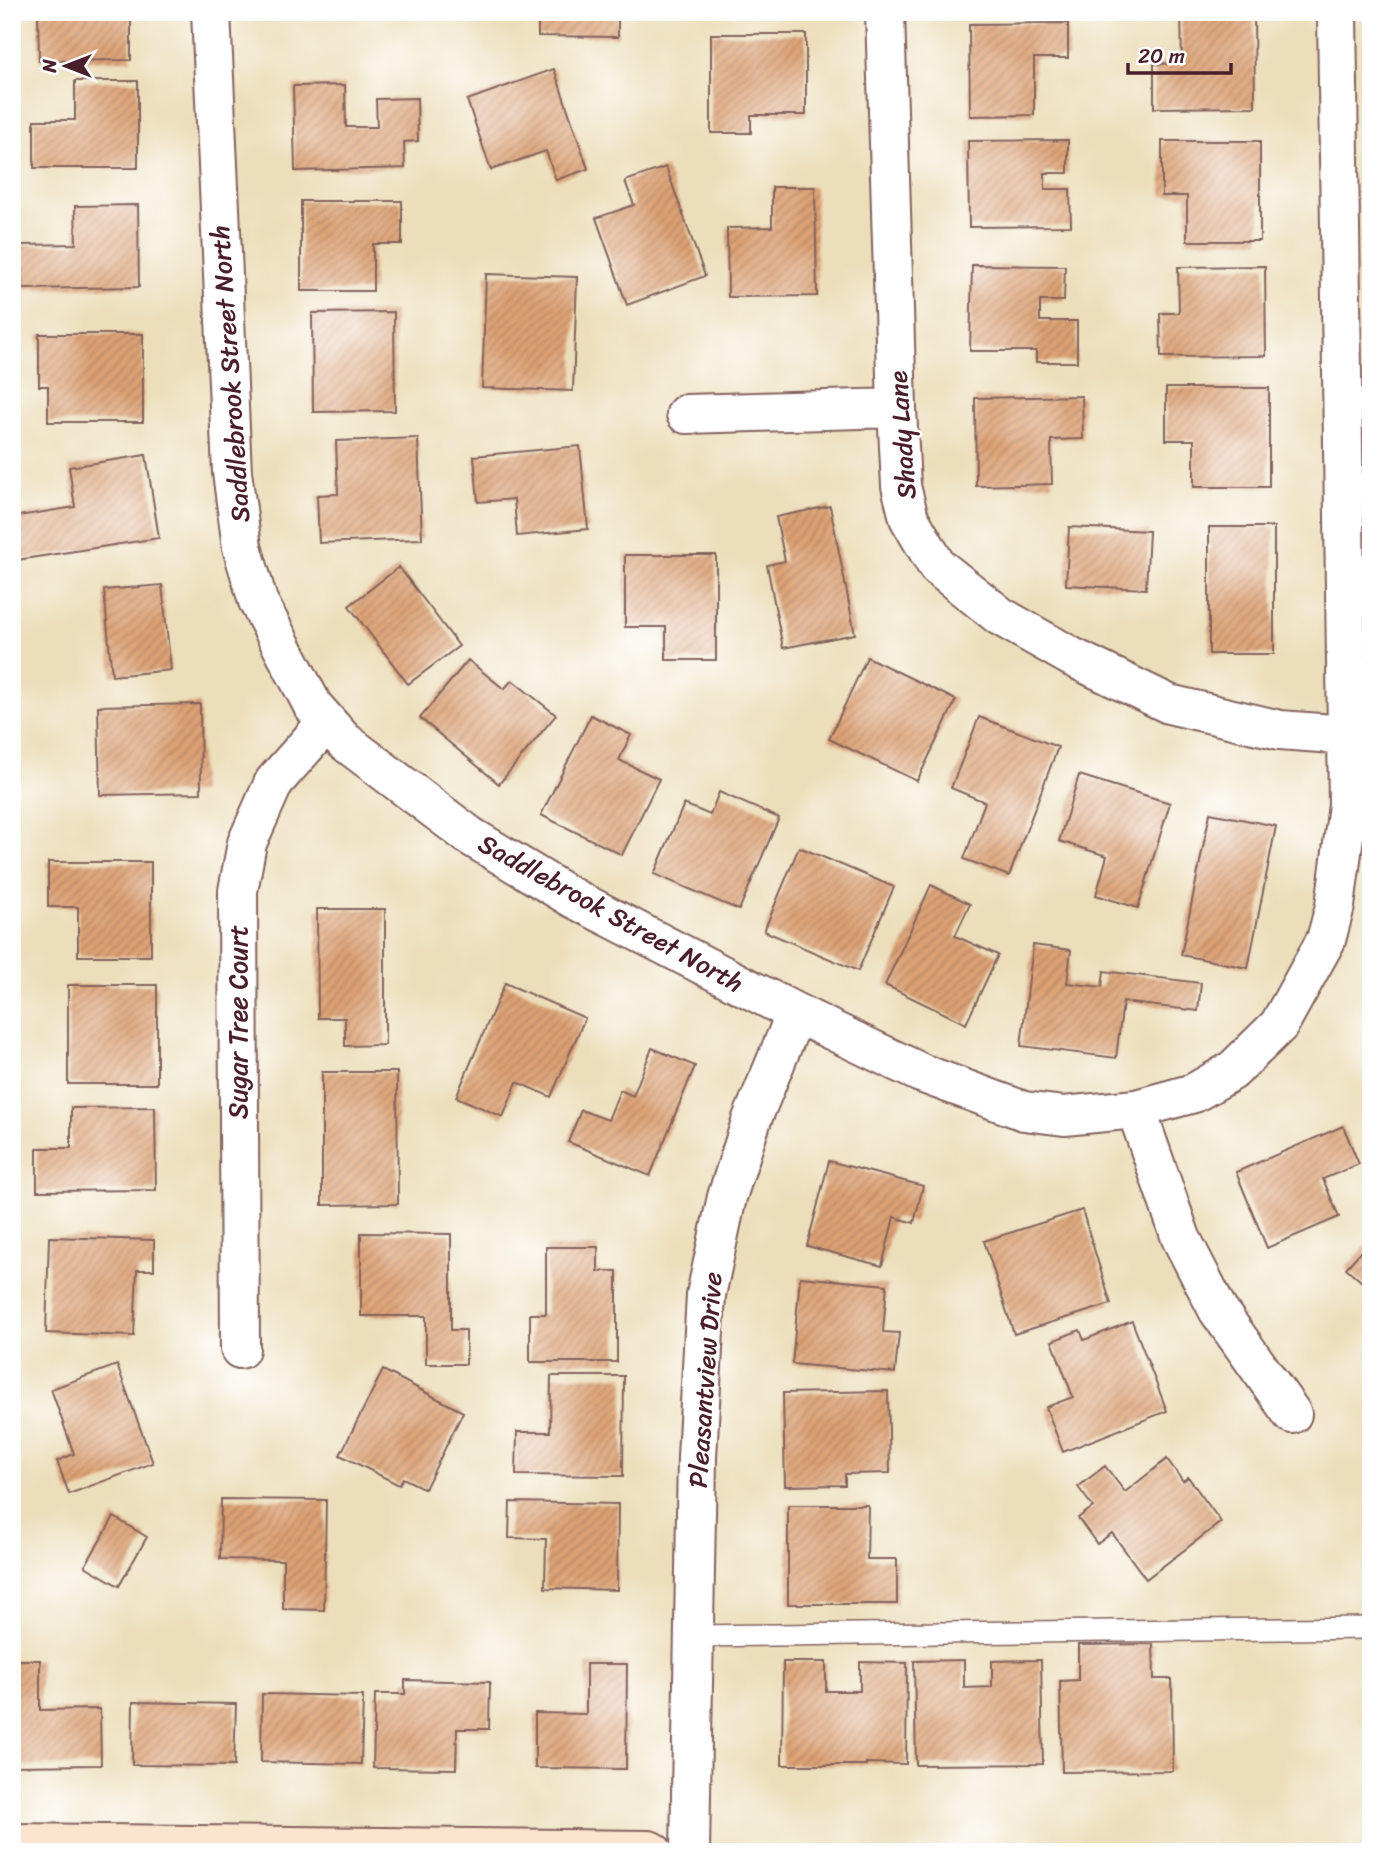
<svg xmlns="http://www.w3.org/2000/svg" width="1383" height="1864" viewBox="0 0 1383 1864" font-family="Sriracha,sans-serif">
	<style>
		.building { fill: url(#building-hatch) }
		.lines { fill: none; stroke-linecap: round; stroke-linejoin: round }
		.lane-casing { stroke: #83625d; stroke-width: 24 }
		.street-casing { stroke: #83625d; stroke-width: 42 }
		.secondary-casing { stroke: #83625d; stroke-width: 42 }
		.lane { stroke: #fff; stroke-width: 21 }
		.street { stroke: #fff; stroke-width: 38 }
		.secondary { stroke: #fbe5cf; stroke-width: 38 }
		.labels { text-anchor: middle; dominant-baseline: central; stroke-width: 5; stroke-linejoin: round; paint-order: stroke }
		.street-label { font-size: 26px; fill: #4a1f2b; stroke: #fff }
	</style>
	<defs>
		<pattern id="building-hatch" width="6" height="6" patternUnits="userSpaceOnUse" patternTransform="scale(1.75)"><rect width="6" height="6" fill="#dda275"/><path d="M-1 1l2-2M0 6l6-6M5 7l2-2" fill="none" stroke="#b58360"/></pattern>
	</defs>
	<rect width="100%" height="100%" fill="#fff"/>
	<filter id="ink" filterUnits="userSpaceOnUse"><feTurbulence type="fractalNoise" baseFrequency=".0143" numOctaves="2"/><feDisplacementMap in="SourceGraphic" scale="14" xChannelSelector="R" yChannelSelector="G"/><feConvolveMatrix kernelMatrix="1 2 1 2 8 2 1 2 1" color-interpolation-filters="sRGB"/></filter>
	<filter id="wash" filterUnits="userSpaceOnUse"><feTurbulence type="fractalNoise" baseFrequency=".00686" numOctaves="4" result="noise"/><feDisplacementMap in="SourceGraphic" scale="28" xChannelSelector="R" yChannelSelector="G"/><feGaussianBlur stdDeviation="1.57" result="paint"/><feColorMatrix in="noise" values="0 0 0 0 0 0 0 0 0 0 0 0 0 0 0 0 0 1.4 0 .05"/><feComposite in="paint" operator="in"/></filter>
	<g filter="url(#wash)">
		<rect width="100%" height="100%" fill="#ecdeba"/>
		<g id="blocks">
			<path class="building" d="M38,12H131V60L39,61Z
				M538,12H618V37L538,36Z
				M1181,12H1254L1255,107L1154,108V64L1182,63Z
				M1068,23V58H1034V115L970,116L969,24Z
				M711,34H806V115H751V133H711Z
				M554,69L588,169L556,180L546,151L491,170L467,100Z
				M75,81H138V168H34V120H75Z
				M345,85L346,127H377L376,99L417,98L418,141L404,142L405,168L295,171L293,86Z
				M1068,140V173H1045V189H1070L1071,226L969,227L968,141Z
				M1162,141H1260V241H1187V196H1162Z
				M666,167L705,276L627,305L596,218L634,205L625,181Z
				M772,187H815L817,296L728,297L727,228L772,227Z
				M301,201H402V244H373V291H301Z
				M138,205L139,287L22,289L21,245L76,244L75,206Z
				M972,265L1065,266L1064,301H1040V321H1077V362H1036V351H970Z
				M1265,266L1266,356L1161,357L1160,313H1179L1178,267Z
				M486,274L577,277L573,391L482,388Z
				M394,312L395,411L313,412L312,313Z
				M39,334H143V422H48V386H39Z
				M1166,388H1269V487H1194V440H1166Z
				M1082,396L1083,439L1051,440L1052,484L976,486L975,398Z
				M418,438L422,539L319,543L317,495L338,494L336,441Z
				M580,446L588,529L517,536L514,499L478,502L474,456Z
				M146,455L159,538L17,560L12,530V517L75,507L69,467Z
				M830,506L855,634L783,648L767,565L785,561L776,517Z
				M1069,527L1149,531L1146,589L1066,585Z
				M1209,527H1274V654H1209Z
				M625,555H716V660H666V627H625Z
				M399,567L459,646L408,684L349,606Z
				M162,585L171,670L112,676L104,590Z
				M867,657L956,700L917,781L829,739Z
				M468,660L504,689L512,680L556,715L499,784L420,718Z
				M200,704L201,793L100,795L98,706Z
				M591,715L631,735L619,760L659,779L622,855L541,815Z
				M979,717L1058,747L1009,876L964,859L985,802L951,788Z
				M1079,775L1170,803L1138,908L1096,895L1107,856L1059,841Z
				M719,792L779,818L739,910L654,874L684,804L710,815Z
				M1210,813L1276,826L1248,968L1181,955Z
				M799,847L894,887L858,971L764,931Z
				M48,862H151V956H78V907H48Z
				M931,885L970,904L955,936L998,955L966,1024L885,985Z
				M317,909H385V1045L345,1046V1018H318Z
				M1033,945L1071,950L1067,983L1102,987L1104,971L1201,983L1198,1011L1123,1002L1116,1058L1021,1046Z
				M505,983L585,1018L551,1097L517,1082L503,1117L456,1097Z
				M68,985H157V1084H68Z
				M652,1048L695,1066L650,1176L568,1142L581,1110L608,1120L620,1090L633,1096Z
				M322,1072H397L398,1204L322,1205Z
				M155,1107L156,1190L37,1191V1148H71V1108Z
				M1343,1126L1359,1164L1323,1179L1339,1217L1267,1248L1236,1172Z
				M829,1161L923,1186L914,1223L894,1217L882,1266L807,1246Z
				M1082,1210L1111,1304L1014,1334L984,1241Z
				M361,1233L451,1234V1330H466V1364H426V1316H361Z
				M49,1237L154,1240V1270H137L134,1336L46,1333Z
				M1371,1240V1290L1346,1268Z
				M546,1247H598V1271H617V1362H530V1314H546Z
				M800,1277L887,1285L883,1332L899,1333L895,1373L792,1364Z
				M1132,1321L1167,1411L1063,1452L1046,1407L1073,1397L1052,1341L1080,1330L1084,1340Z
				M117,1365L153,1463L69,1494L57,1461L74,1454L51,1389Z
				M383,1370L463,1412L425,1489L403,1478L399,1485L340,1455Z
				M551,1376H624L623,1476L516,1475L517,1432H550Z
				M888,1391L890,1473L845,1474V1485L785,1486L783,1393Z
				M1167,1459L1183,1481L1188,1477L1221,1522L1146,1579L1112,1533L1097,1544L1078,1518L1093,1507L1078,1487L1105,1466L1125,1492Z
				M221,1499L326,1500L324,1610L283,1609V1560L220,1559Z
				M510,1502L618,1504L617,1590L545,1588L546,1539L509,1538Z
				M788,1505H868L867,1559H897V1604H788Z
				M114,1517L147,1537L119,1586L85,1566Z
				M1153,1644L1154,1679H1172L1173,1771L1062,1772L1060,1681L1078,1680V1645Z
				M12,1660H40V1710L100,1709L101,1765L12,1766Z
				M964,1660V1688L992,1687V1661L1041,1660L1043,1764L916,1765L914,1661Z
				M783,1662H826V1691H860V1662L907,1663L906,1764L866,1763V1765H782Z
				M586,1664H627L626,1769L535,1768V1713L586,1714Z
				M405,1680L490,1682L489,1729H457L456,1769L373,1768L375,1694H405Z
				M262,1694L363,1696L361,1764L261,1762Z
				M133,1702L236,1704L234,1766L132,1765Z"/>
		</g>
	</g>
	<g filter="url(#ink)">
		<use href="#blocks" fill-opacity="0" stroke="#83625d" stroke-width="2"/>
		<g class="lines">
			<g class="lane-casing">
				<path id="lane" d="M694,1636L1371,1628"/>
			</g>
			<g class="street-casing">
				<path id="street" d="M211,12L232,472L242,547L258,601L313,706L344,741L470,836L571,897L796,1013L921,1073L1024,1111L1064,1116L1136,1109L1194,1093L1232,1071L1279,1025L1326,940L1335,906L1348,805L1337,12
					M885,12L897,408L901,486L909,518L937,566L1000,616L1072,657L1169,704L1280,730L1347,735
					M686,414L897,408
					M1136,1109L1181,1238L1218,1310L1292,1414
					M240,1349L238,891L247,843L274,782L327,722
					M690,1852L697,1457L706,1295L727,1197L752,1119L796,1013"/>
			</g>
			<g class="secondary-casing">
				<path id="secondary" d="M12,1843L649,1850L653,1852"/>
			</g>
			<use href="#lane" class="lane"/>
			<use href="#street" class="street"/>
			<use href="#secondary" class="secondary"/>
		</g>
	</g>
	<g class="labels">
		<g class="street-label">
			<text transform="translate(230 374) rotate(-94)">Saddlebrook Street North</text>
			<text transform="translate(902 435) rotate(-94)">Shady Lane</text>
			<text transform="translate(611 913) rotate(29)">Saddlebrook Street North</text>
			<text transform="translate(238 1022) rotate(-90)">Sugar Tree Court</text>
			<text transform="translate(705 1380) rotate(-86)">Pleasantview Drive</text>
		</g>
	</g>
	<rect width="1383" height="1864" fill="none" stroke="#fff" stroke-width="42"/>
	<g transform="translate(66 66) rotate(270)" stroke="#ffffff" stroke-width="5" paint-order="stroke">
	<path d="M0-5L12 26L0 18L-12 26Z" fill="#4a1f2b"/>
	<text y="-10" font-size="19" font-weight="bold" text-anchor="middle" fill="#4a1f2b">N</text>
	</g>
	<path d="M1128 63v10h103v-10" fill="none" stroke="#4a1f2b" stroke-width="3.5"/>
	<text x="1138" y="63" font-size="21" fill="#4a1f2b" stroke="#ffffff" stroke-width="5" paint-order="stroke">20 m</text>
</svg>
